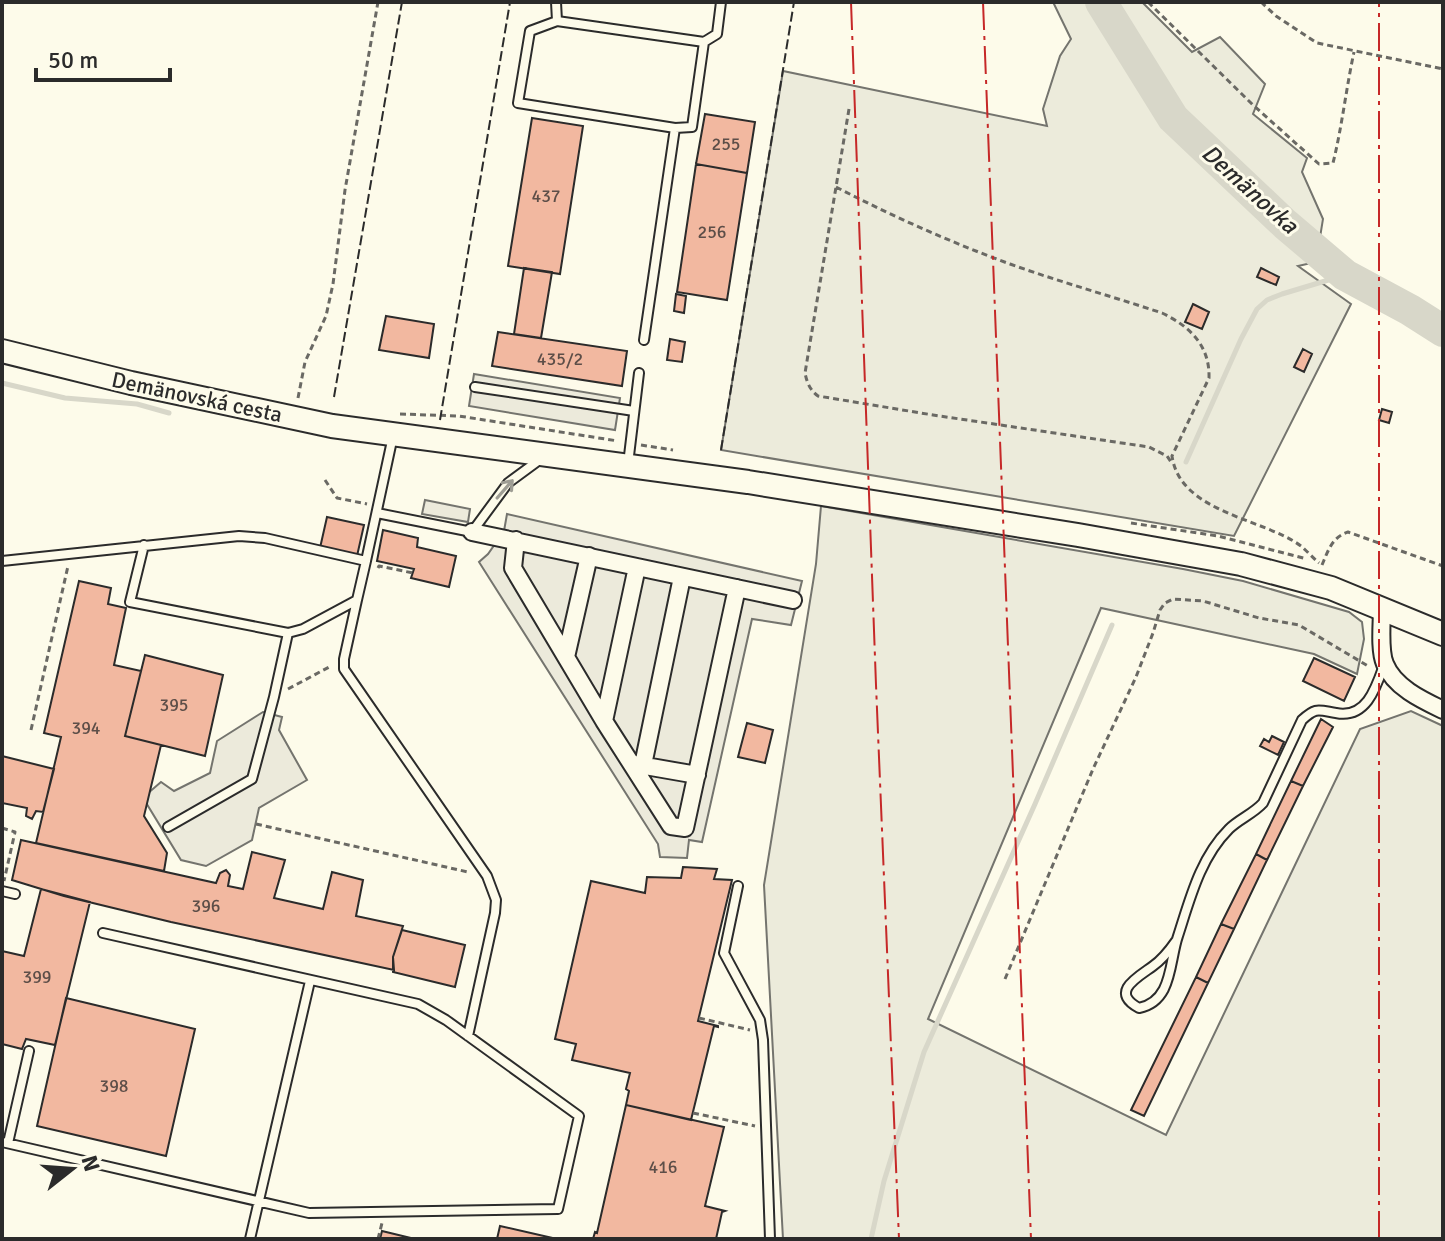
<svg xmlns="http://www.w3.org/2000/svg" width="1445" height="1241" viewBox="0 0 1445 1241" font-family="Signika,sans-serif">
	<style>
		.green { fill: #ecebdb; stroke: #74746e; stroke-width: 2 }
		.parking { fill: #eceadb; stroke: #74746e; stroke-width: 2 }
		.lines { fill: none; stroke-linecap: round; stroke-linejoin: round }
		.stream { stroke: #d8d7c9; stroke-width: 5 }
		.river { stroke: #d8d7c9; stroke-width: 32 }
		.building { fill: #f2b8a0; stroke: #2b2b2b; stroke-width: 2 }
		.service-casing { stroke: #2b2b2b; stroke-width: 12 }
		.minor-casing { stroke: #2b2b2b; stroke-width: 20 }
		.secondary-casing { stroke: #2b2b2b; stroke-width: 26 }
		.path { stroke: #6a6964; stroke-width: 3; stroke-dasharray: 6 4; stroke-linecap: butt }
		.service { stroke: #fdfbea; stroke-width: 8 }
		.minor { stroke: #fdfbea; stroke-width: 16 }
		.secondary { stroke: #fdfbea; stroke-width: 22 }
		.fence { stroke: #2b2b2b; stroke-width: 2; stroke-dasharray: 10 4; stroke-linecap: butt }
		.power { stroke: #c62828; stroke-width: 2; stroke-dasharray: 28 6 4 6; stroke-linecap: butt }
		.oneway { stroke: #9e9d94 }
		.labels { text-anchor: middle; dominant-baseline: central; stroke-width: 6; stroke-linejoin: round; paint-order: stroke }
		.number-label { font-size: 18px; fill: #5d4e48 }
		.street-label { font-size: 22px; fill: #2b2b2b; stroke: #fdfbea }
		.water-label { font-size: 24px; font-style: italic; fill: #2b2b2b; stroke: #fdfbea }
	</style>
	<rect width="100%" height="100%" fill="#fdfbea"/>
	<path class="green" d="M1053,2H1142L1192,52L1220,37L1265,84L1253,114L1307,158L1302,172L1323,219L1316,262L1298,266L1351,304L1234,536L721,450L783,71L1047,126L1043,109L1060,56L1071,39Z
		M821,506L1183,569L1243,581L1349,612L1362,622L1364,639L1357,674L1314,654L1101,608L928,1019L1166,1135L1360,729L1411,711L1443,726V1239H783L764,885L816,564Z"/>
	<path class="parking" d="M474,374L620,398L615,430L469,406Z
		M425,500L470,509L468,522L422,514Z
		M507,514L802,581L791,625L752,619L702,842L689,840L687,858L660,857L658,844L479,562L488,554L504,531Z
		M263,712L282,717L279,730L307,780L259,808L252,840L206,866L181,860L145,801L147,794L161,782L174,791L210,773L217,741Z"/>
	<g class="lines">
		<path class="stream" d="M2,383L65,398L137,404L169,413
			M1186,462L1241,339L1257,309L1267,300L1282,294L1345,275
			M871,1239L884,1181L924,1052L1035,804L1112,625"/>
		<path class="river" d="M1101,2L1173,118L1285,224L1345,275L1410,310L1443,331"/>
	</g>
	<path class="building" d="M705,114L755,122L747,173L696,164Z
		M532,118L583,126L560,274L508,266Z
		M696,164L747,173L727,300L677,292Z
		M524,268L552,272L541,338L514,334Z
		M1261,268L1279,277L1276,285L1257,277Z
		M676,294L686,296L684,313L674,311Z
		M1193,304L1209,312L1202,329L1185,322Z
		M386,316L434,324L429,358L379,350Z
		M498,332L627,351L622,386L492,366Z
		M670,339L685,342L682,362L667,360Z
		M1303,349L1312,354L1304,372L1294,367Z
		M1382,409L1392,412L1389,423L1379,420Z
		M327,517L364,525L357,556L320,548Z
		M383,530L418,538L417,547L456,556L449,587L411,578L414,569L377,561Z
		M79,581L111,588L108,604L126,608L114,665L141,671L125,736L161,745L144,816L167,853L164,871L36,843L61,737L44,733Z
		M145,655L223,675L205,756L125,736Z
		M1314,658L1355,677L1344,701L1303,681Z
		M1321,719L1333,727L1303,786L1291,781Z
		M747,723L773,730L765,763L738,757Z
		M1272,736L1284,742L1278,755L1260,746L1264,739L1269,742Z
		M2,756L54,769L43,812L36,811L32,819L26,816L27,808L2,803Z
		M1291,781L1303,786L1267,860L1256,854Z
		M21,840L216,883L220,873L226,870L230,875L228,886L243,889L252,852L285,860L274,898L323,909L332,872L363,880L356,916L403,926L393,957L394,970L171,922L64,896L12,880Z
		M1256,854L1267,860L1234,929L1221,924Z
		M683,867L717,869L714,879L732,880L698,1021L718,1026V1027L714,1026L691,1120L626,1105L629,1091L626,1089L630,1073L572,1060L576,1044L555,1039L591,881L645,893L647,877L681,878Z
		M41,889L90,902L55,1045L26,1039L22,1049L2,1044V951L24,956Z
		M1221,924L1234,929L1208,983L1196,977Z
		M402,930L465,945L455,987L393,972V957Z
		M1196,977L1208,983L1144,1116L1131,1110Z
		M66,998L195,1029L166,1156L37,1126Z
		M626,1105L724,1127L705,1206L725,1211L722,1212L716,1239H593L595,1232L597,1233Z
		M500,1226L557,1239H497Z
		M382,1231L415,1239H380Z"/>
	<g class="lines">
		<g class="service-casing">
			<path id="service" d="M556,2L557,21
				M557,21L704,42L692,127L675,128L518,103L530,31Z
				M704,42L717,34L721,2
				M644,340L675,128
				M475,387L634,411
				M628,464L639,373
				M377,513L472,532L508,483L542,458
				M144,545L130,602L288,633L303,629L357,600L366,561
				M2,561L239,536L265,538L366,561L393,436
				M357,600L344,659V669L487,876L496,900L495,913L468,1036
				M168,827L252,779L274,697L288,633
				M738,886L724,953L760,1020L763,1040L770,1239
				M2,891L15,894
				M1176,941C1169,951 1163,959 1153,966C1138,977 1109,992 1139,1008C1173,1001 1169,962 1178,936C1190,899 1200,858 1229,829C1239,819 1253,814 1263,803L1302,720C1316,707 1318,710 1336,713C1366,719 1376,688 1384,665
				M2,1142L309,1213L558,1209L579,1116L446,1020L418,1004L103,933
				M8,1143L29,1051
				M250,1239L310,981"/>
		</g>
		<g class="minor-casing">
			<path id="minor" d="M472,532L793,600
				M516,540L513,568L604,721L671,826L685,828L737,588
				M1382,608C1382,623 1379,650 1385,664C1394,687 1422,700 1443,710
				M566,657L589,556
				M604,721L637,567
				M634,764L697,775
				M643,765L682,577"/>
		</g>
		<g class="secondary-casing">
			<path id="secondary" d="M2,351L131,383L332,426L748,482L1078,535L1241,564L1331,588L1443,634"/>
		</g>
		<path class="path" d="M1148,2L1253,105L1319,164L1333,163C1342,127 1346,89 1354,52
			M1261,2L1276,16L1317,43L1443,69
			M849,109L805,373C807,383 810,390 818,396L933,415L1149,447L1167,456L1171,462
			M836,187C892,216 950,242 1010,264C1060,282 1111,296 1162,313C1189,326 1210,345 1209,378L1172,456C1180,513 1263,518 1301,546C1307,551 1313,558 1319,563
			M298,398L305,362L326,316L333,284L345,190L378,2
			M400,414L459,416L618,441
			M641,445L673,450
			M325,480L337,498L367,504
			M1131,523L1218,536L1307,559
			M1322,565C1328,551 1332,537 1348,532L1443,566
			M378,568L379,566L413,573
			M288,689L331,666
			M31,730L68,566
			M256,824L468,872
			M2,828L15,832L4,881
			M1005,979L1093,769L1136,677L1153,633L1160,610L1165,603L1173,599L1203,601L1259,618L1299,625L1368,666
			M699,1018L750,1030
			M693,1113L755,1126
			M378,1239L382,1223"/>
		<use href="#service" class="service"/>
		<use href="#minor" class="minor"/>
		<use href="#secondary" class="secondary"/>
		<path class="fence" d="M334,397L402,2
			M440,420L510,2
			M721,450L794,2"/>
		<path class="power" d="M851,2L876,685L899,1239
			M983,2L1031,1239
			M1379,1239V2"/>
	</g>
	<defs><path id="oneway-shaft" d="M-6 0H5M1.5-3L5.5 0L1.5 3" fill="none" stroke-width="1.6" stroke-linecap="round" stroke-linejoin="round" transform="scale(2)"/></defs>
	<use class="oneway" href="#oneway-shaft" transform="translate(505 489) rotate(-49)"/>
	<g class="labels">
		<g class="number-label">
			<text x="726" y="144">255</text>
			<text x="546" y="196">437</text>
			<text x="712" y="232">256</text>
			<text x="560" y="359">435/2</text>
			<text x="174" y="705">395</text>
			<text x="86" y="728">394</text>
			<text x="206" y="906">396</text>
			<text x="37" y="977">399</text>
			<text x="114" y="1086">398</text>
			<text x="663" y="1167">416</text>
		</g>
		<g class="street-label">
			<text transform="translate(197 397) rotate(12)">Demänovská cesta</text>
		</g>
		<g class="water-label">
			<text transform="translate(1250 189) rotate(42)">Demänovka</text>
		</g>
	</g>
	<rect width="1445" height="1241" fill="none" stroke="#2b2b2b" stroke-width="8"/>
	<g transform="translate(72 1169) rotate(73)" stroke="#fdfbea" stroke-width="6" paint-order="stroke">
	<path d="M0-6L14 30L0 20L-14 30Z" fill="#2b2b2b"/>
	<text y="-12" font-size="22" font-weight="bold" text-anchor="middle" fill="#2b2b2b">N</text>
	</g>
	<path d="M36 68v12h134v-12" fill="none" stroke="#2b2b2b" stroke-width="4"/>
	<text x="48" y="68" font-size="24" fill="#2b2b2b" stroke="#fdfbea" stroke-width="6" paint-order="stroke">50 m</text>
</svg>
